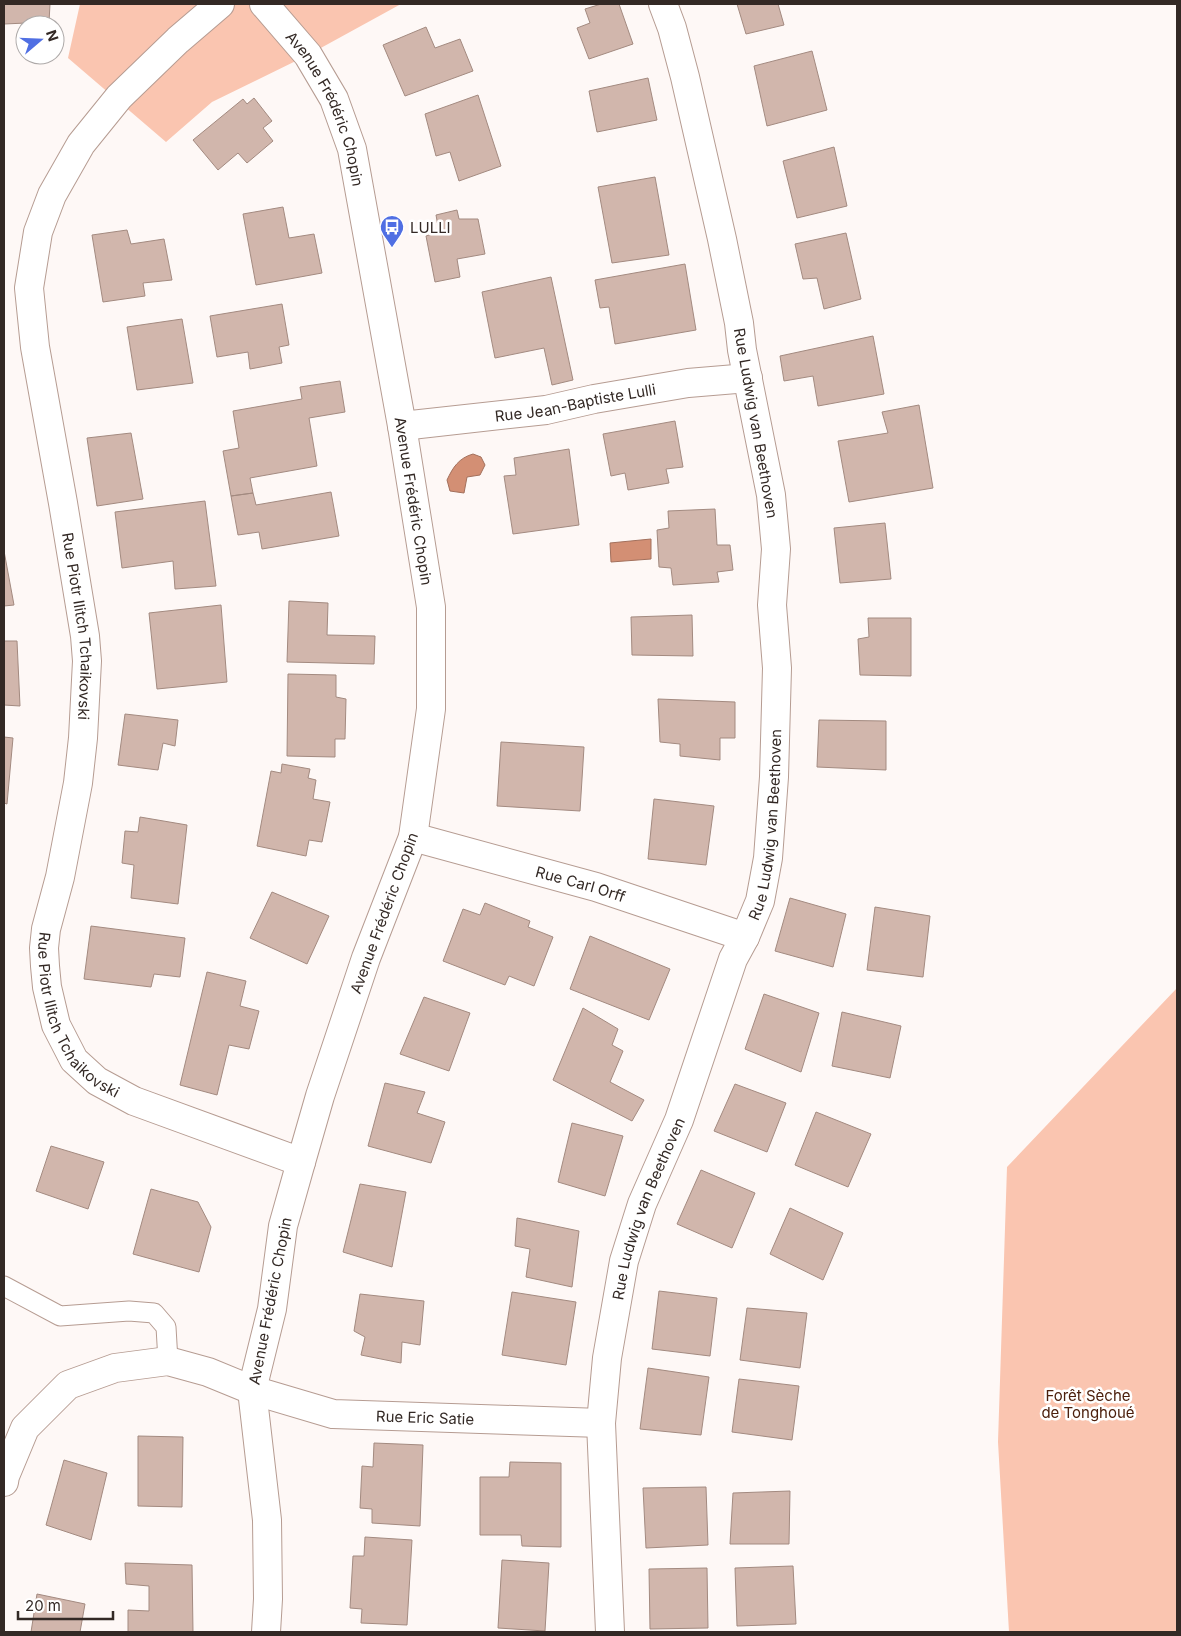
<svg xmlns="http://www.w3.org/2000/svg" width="1181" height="1636" viewBox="0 0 1181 1636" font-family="Inter,sans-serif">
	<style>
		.green { fill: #fac5b0 }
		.water { fill: #d38f74; stroke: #a3705c }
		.building { fill: #d1b6ac; stroke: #a38a80 }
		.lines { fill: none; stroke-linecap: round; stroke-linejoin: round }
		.service-casing { stroke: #b69c92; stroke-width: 21 }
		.minor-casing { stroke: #b69c92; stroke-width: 30 }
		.service { stroke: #fff; stroke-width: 19 }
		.minor { stroke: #fff; stroke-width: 28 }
		.labels { text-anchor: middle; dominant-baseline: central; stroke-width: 5; stroke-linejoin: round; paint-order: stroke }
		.street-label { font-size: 15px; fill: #332925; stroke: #fff }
		.poi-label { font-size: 15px; fill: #332925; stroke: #fff; text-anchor: start }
		.park-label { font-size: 15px; fill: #4c200d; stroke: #fff }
	</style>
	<rect width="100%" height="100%" fill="#fef8f6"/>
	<path class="green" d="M80,4H401L308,55L212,102L166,142L68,58Z
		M1177,988V1632H1009L998,1442L1007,1167Z"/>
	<path class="water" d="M473,454L481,457L485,465L480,475L467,477L464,493L450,491L447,480C453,467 459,458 473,454Z
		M651,539V559L611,562L610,543Z"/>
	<path class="building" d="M4,4H50L49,22L4,24Z
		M601,4H619L633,44L589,59L577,28L590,23L585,9Z
		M737,4H778L784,25L746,34Z
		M426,27L435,48L460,39L473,71L405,96L383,45Z
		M812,51L827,110L767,126L754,66Z
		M648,78L657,120L597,132L589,91Z
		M478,95L501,166L459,181L450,152L436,156L425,114Z
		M254,98L272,121L263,128L273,141L247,163L238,153L218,170L193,140L243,99L247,104Z
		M834,147L847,206L797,218L783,161Z
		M655,177L669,255L612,263L598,187Z
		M283,207L289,238L314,234L322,273L256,285L243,214Z
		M457,210L459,219H478L485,254L457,259L460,277L435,282L426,236L439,232L436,215Z
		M127,230L131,244L164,239L172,280L143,283L145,296L103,302L92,235Z
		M846,233L861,299L824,309L817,278L803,279L795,244Z
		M685,264L696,330L615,344L609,307L600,308L595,280Z
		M551,277L573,380L552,385L544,348L495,358L482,292Z
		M282,304L289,345L279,347L282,363L250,369L248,352L217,357L210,316Z
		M182,319L193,383L137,390L127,327Z
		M873,336L884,394L818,406L813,376L784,381L780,356Z
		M340,381L345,412L309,418L317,466L250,478L253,493L231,496L223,451L239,448L233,411L302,399L300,387Z
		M919,405L933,488L849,502L838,441L888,433L882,412Z
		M675,421L683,467L666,469L669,483L628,490L625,473L611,476L603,434Z
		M131,433L143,499L97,506L87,438Z
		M569,449L579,525L513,534L504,476L516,475L514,458Z
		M331,492L339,536L262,549L259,532L238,535L231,496L253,493L256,505Z
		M205,501L216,586L175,589L173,561L122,568L115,512Z
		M715,509L717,545H730L733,570L717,572L719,582L673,585L671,568L659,567L657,530L669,528L668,511Z
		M885,523L891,579L840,583L834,528Z
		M4,551L14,605L4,606Z
		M289,601L328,603L327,635L375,636L374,664L287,662Z
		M221,605L227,682L157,689L149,613Z
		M692,615L693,656L632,655L631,617Z
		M868,618H911V676L860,675L858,639L869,637Z
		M4,641H17L20,706L4,705Z
		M288,674L336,675V697L346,699L345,739H335V757L287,756Z
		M658,699L735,702V738H720V760L680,756V744L660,742Z
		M125,714L178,720L175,746L163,743L158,770L118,765Z
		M819,720L886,721V770L817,767Z
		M4,737L13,738L7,804L4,803Z
		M501,742L584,747L580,811L497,806Z
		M282,764L310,769L308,778L316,780L313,799L330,802L322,842L309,840L306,856L257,846L271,771L281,773Z
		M654,799L714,806L706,865L648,859Z
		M140,817L187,825L178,904L131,898L134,865L122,863L125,831L138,832Z
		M272,892L329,916L307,964L250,938Z
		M790,898L846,914L833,967L775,951Z
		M485,903L530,921L528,927L553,937L534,986L509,976L505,985L443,961L463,909L480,915Z
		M875,907L930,916L923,977L867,970Z
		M91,926L185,938L180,977L154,974L151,987L84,979Z
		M590,936L670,969L649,1020L570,989Z
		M207,972L246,981L240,1006L259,1011L249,1049L229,1045L217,1095L180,1085Z
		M764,994L819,1013L801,1072L745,1049Z
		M424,997L470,1013L449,1071L400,1054Z
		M583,1008L618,1029L612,1045L623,1051L610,1082L644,1100L632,1121L553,1080Z
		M842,1012L901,1026L890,1078L832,1066Z
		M385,1083L425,1092L417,1113L445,1122L431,1163L368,1146Z
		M735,1084L786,1103L767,1152L714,1131Z
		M816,1112L871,1134L848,1187L795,1165Z
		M572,1123L623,1136L605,1196L558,1182Z
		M51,1146L104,1162L88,1209L36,1191Z
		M701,1170L755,1193L732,1248L677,1224Z
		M360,1184L406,1192L392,1267L343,1252Z
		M151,1189L198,1202L211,1227L199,1272L133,1254Z
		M790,1208L843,1233L823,1280L770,1254Z
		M517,1218L579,1231L572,1287L526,1277L530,1249L515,1246Z
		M659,1291L717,1298L710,1356L652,1349Z
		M512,1292L576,1302L566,1365L502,1355Z
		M360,1294L424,1301L420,1345L402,1342L401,1363L361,1355L365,1337L354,1331Z
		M747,1308L807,1313L800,1368L740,1360Z
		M648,1368L709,1377L701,1435L640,1429Z
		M739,1379L799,1386L792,1440L732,1432Z
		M138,1436L183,1437L182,1507L138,1506Z
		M374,1443L423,1445L420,1526L372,1523V1509L360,1508L362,1466L373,1467Z
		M64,1460L107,1473L91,1540L46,1525Z
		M510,1462L561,1463V1547L522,1546L521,1535H480V1477H509Z
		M706,1487L708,1545L646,1548L643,1488Z
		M790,1491L789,1544H730L733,1493Z
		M365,1537L412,1540L407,1625L361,1623L362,1609L350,1608L353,1556H364Z
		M502,1560L549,1563L545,1631L498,1628Z
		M125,1563L192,1565L193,1632H128V1610L149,1611V1586L126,1584Z
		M793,1566L796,1624L737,1626L735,1568Z
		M707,1568L708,1628L650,1629L649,1569Z
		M37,1594L85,1604L80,1632H31Z"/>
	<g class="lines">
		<g class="service-casing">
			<path id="service" d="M4,1286L60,1316L129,1311L154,1313L166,1327L168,1361"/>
		</g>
		<g class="minor-casing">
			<g id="minor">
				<path id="s1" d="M220,4L178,40L119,97L81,144L52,195L38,232L29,288L35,347L63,503L85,636L87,661L83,738L78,783L60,877L46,929L44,948L45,966L47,987L56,1025L74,1060L97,1081L134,1101L301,1162"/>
				<path id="s2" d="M264,4L308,55L334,99L352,149L402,426L431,607V709L413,837L366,958L320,1096L301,1162L283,1226L272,1309L252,1390L267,1520L268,1599L266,1632"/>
				<path id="s3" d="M402,426L546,410L594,399L688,383L748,378"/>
				<path id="s4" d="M413,837L596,887L745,937"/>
				<path id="s5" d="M4,1482L5,1476L25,1428L68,1385L115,1368L168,1361L208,1372L252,1390L333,1414L601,1423"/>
				<path id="s6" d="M610,1632L601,1423L607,1358L624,1261L642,1204L679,1120L733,959L745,937L760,901L768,858L774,777L777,668L772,605L776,549L771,495L742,350L739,323L722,239L685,77L672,28L663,4"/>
			</g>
		</g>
		<use href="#service" class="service"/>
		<use href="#minor" class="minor"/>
	</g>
	<defs>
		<g id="bus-pin" transform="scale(1.25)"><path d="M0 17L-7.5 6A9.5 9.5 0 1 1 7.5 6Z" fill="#506fe3" stroke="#fff"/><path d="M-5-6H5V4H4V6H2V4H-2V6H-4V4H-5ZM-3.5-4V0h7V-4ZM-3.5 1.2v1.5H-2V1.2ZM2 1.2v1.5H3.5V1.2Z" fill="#fff"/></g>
	</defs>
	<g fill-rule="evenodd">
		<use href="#bus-pin" x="392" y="227"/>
	</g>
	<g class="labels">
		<g class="street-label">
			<text stroke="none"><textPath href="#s2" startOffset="124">Avenue Frédéric Chopin</textPath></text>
			<text stroke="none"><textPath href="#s3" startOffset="175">Rue Jean-Baptiste Lulli</textPath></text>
			<text transform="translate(756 423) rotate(80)">Rue Ludwig van Beethoven</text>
			<text stroke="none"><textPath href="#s2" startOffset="529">Avenue Frédéric Chopin</textPath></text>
			<text stroke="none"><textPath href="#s1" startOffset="695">Rue Piotr Ilitch Tchaikovski</textPath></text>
			<text stroke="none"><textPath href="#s6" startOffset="835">Rue Ludwig van Beethoven</textPath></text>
			<text stroke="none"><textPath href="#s4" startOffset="174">Rue Carl Orff</textPath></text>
			<text transform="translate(384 913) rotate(-70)">Avenue Frédéric Chopin</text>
			<text stroke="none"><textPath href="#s1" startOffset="1100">Rue Piotr Ilitch Tchaikovski</textPath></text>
			<text stroke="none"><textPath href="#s6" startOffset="430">Rue Ludwig van Beethoven</textPath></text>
			<text transform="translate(270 1301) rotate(-79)">Avenue Frédéric Chopin</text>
			<text stroke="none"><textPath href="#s5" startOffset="488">Rue Eric Satie</textPath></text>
		</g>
		<g class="poi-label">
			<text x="410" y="227">LULLI</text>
		</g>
		<g class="park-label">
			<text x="1088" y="1395">Forêt Sèche<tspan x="1088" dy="17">de Tonghoué</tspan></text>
		</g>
	</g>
	<rect width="1181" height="1636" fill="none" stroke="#332925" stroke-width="10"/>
	<g transform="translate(40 40) rotate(71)"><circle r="24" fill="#ffffff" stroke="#ada9a8"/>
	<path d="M0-4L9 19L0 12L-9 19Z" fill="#506fe3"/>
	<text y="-8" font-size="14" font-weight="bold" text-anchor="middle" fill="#332925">N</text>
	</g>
	<path d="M18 1611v8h95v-8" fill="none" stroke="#332925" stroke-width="2.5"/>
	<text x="25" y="1611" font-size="15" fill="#332925" stroke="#ffffff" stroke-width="4" paint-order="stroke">20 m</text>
</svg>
